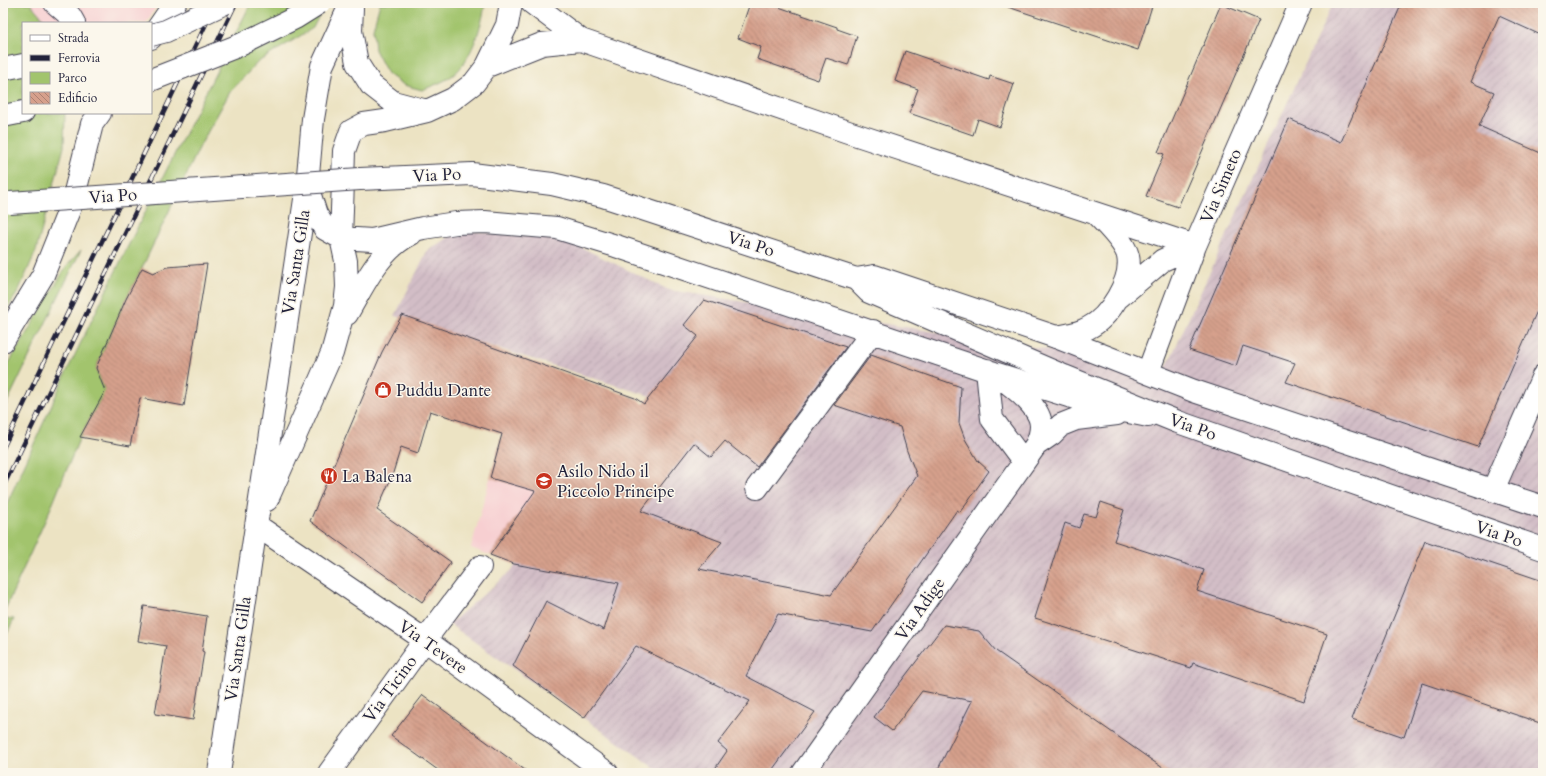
<svg xmlns="http://www.w3.org/2000/svg" width="1546" height="776" viewBox="0 0 1546 776" font-family="Cardo,serif">
	<style>
		.built { fill: #f7cfd1 }
		.industrial { fill: url(#industrial-furrows) }
		.green { fill: #a2c46d; stroke: #627354 }
		.building { fill: url(#building-back-hatch) }
		.lines { fill: none; stroke-linecap: round; stroke-linejoin: round }
		.minor-casing { stroke: #403f4f; stroke-width: 24 }
		.major-casing { stroke: #403f4f; stroke-width: 24 }
		.highway-casing { stroke: #403f4f; stroke-width: 24 }
		.minor { stroke: #fff; stroke-width: 22 }
		.major { stroke: #fff; stroke-width: 22 }
		.highway { stroke: #fff; stroke-width: 22 }
		.rail-casing { stroke: #22223b; stroke-width: 4.5 }
		.rail { stroke: #fbf7ec; stroke-width: 3; stroke-dasharray: 9; stroke-linecap: butt }
		.major-bridge-casing { stroke: #403f4f; stroke-width: 24; stroke-linecap: butt }
		.highway-bridge-casing { stroke: #403f4f; stroke-width: 24; stroke-linecap: butt }
		.major-bridge { stroke: #fff; stroke-width: 22 }
		.highway-bridge { stroke: #fff; stroke-width: 22 }
		.labels { text-anchor: middle; dominant-baseline: central; stroke-width: 3; stroke-linejoin: round; paint-order: stroke }
		.street-label { font-size: 17px; fill: #22223b; stroke: #fbf7ec }
		.poi-label { font-size: 17px; fill: #22223b; stroke: #fbf7ec; text-anchor: start }
	</style>
	<defs>
		<pattern id="industrial-furrows" width="10" height="10" patternUnits="userSpaceOnUse"><rect width="10" height="10" fill="#d2bdc6"/><path d="M-1 1l2-2M0 10L10 0M9 11l2-2" fill="none" stroke="#b4a2ab"/></pattern>
		<pattern id="building-back-hatch" width="6" height="6" patternUnits="userSpaceOnUse"><rect width="6" height="6" fill="#d6a08c"/><path d="M-1 5l2 2M0 0l6 6M5-1l2 2" fill="none" stroke="#ad8274"/></pattern>
	</defs>
	<rect width="100%" height="100%" fill="#fbf7ec"/>
	<filter id="ink" filterUnits="userSpaceOnUse"><feTurbulence type="fractalNoise" baseFrequency=".025" numOctaves="2"/><feDisplacementMap in="SourceGraphic" scale="8" xChannelSelector="R" yChannelSelector="G"/><feConvolveMatrix kernelMatrix="1 2 1 2 8 2 1 2 1" color-interpolation-filters="sRGB"/></filter>
	<filter id="wash" filterUnits="userSpaceOnUse"><feTurbulence type="fractalNoise" baseFrequency=".012" numOctaves="4" result="noise"/><feDisplacementMap in="SourceGraphic" scale="16" xChannelSelector="R" yChannelSelector="G"/><feGaussianBlur stdDeviation="0.9" result="paint"/><feColorMatrix in="noise" values="0 0 0 0 0 0 0 0 0 0 0 0 0 0 0 0 0 1.4 0 .05"/><feComposite in="paint" operator="in"/></filter>
	<g filter="url(#wash)">
		<rect width="100%" height="100%" fill="#ece3c3"/>
		<path class="built" d="M3,3H159L146,23H23V113H65V119L3,157Z
			M613,428L514,564L471,548L490,478Z"/>
		<path class="industrial" d="M1333,3H1543V773H662L449,624L511,571L650,396L395,316L427,251L460,230L566,240L669,290L1166,368Z"/>
		<path class="green" d="M3,3H30L47,23H23V113H65L64,147L36,251L18,292L3,315Z
			M251,3H325L313,28L258,62L230,92L201,144L142,268L126,299L96,368L105,391L80,437L53,503L3,614V512L66,373L126,250Z
			M380,3H485C483,24 470,63 453,75C444,82 432,86 422,90L404,85L388,74L375,50L373,29Z
			M81,250L3,411V373L66,267Z
			M3,618L14,619L3,643Z"/>
		<g id="blocks">
			<path class="building" d="M750,3H767L837,27V29L857,36L848,65L826,58L818,80L757,59L761,47L738,38Z
				M1009,3H1153L1138,50L1008,7Z
				M1402,3H1543V36L1499,16L1470,82L1494,92L1479,126L1543,154V297L1478,447L1286,382L1295,363L1243,346L1236,366L1189,350L1289,119L1341,142Z
				M1221,4L1259,20L1178,207L1146,196L1164,154L1158,152Z
				M905,51L989,80L990,76L1014,84L1000,127L978,119L973,135L909,113L918,89L895,81Z
				M207,264L184,406L140,398L130,446L80,437L105,391L96,368L126,299L142,268L153,273L167,267Z
				M704,300L846,347L757,467L725,441L711,457L694,443L641,511L722,542L699,569L831,595L917,476L907,451L900,427L834,405L871,355L961,387L959,423L965,439L978,461L989,471L960,512L957,510L872,632L778,614L746,676L815,712L770,773H712L727,751L718,743L750,701L636,646L584,718L513,666L546,601L604,630L619,583L514,564L490,555L535,491L490,478L502,434L430,411L418,453L401,447L392,476L377,510L451,562L422,602L310,521L382,352L402,315L635,398L644,404L698,336L684,325Z
				M1101,502L1124,510L1114,541L1204,570L1197,591L1327,634L1304,701L1193,663L1191,668L1035,618L1065,523L1079,528L1084,514L1096,517Z
				M1425,541L1543,581V724L1422,683L1404,737L1352,719Z
				M144,606L207,616L202,651L204,652L193,720L155,714L166,646L138,641Z
				M944,625L979,631L996,651L1170,773H936L972,701L922,691L892,731L874,717Z
				M423,695L529,773H442L391,736Z"/>
		</g>
	</g>
	<g filter="url(#ink)">
		<use href="#blocks" fill-opacity="0" stroke="#403f4f" stroke-width="1"/>
		<g class="lines">
			<g class="minor-casing">
				<path id="minor" d="M55,3L70,16L74,23
					M532,3L581,40L848,132L1195,246
					M352,8L351,31L357,63L371,85L393,102L427,111L453,99L474,83L487,66L507,25L511,3
					M151,38L175,3
					M487,66L542,44L581,40
					M307,186L316,214L325,229L341,238L372,240L423,228L456,223L485,222L557,228L616,246L994,373L1104,407L1148,416
					M1119,297L1163,260L1195,246
					M347,314C364,285 379,250 411,234
					M1056,337C1067,335 1078,334 1088,328C1109,318 1133,280 1128,256C1125,243 1106,224 1096,214
					M3,341L43,275L73,200L92,124L100,113
					M987,370L992,419L1024,462
					M1148,372L1195,246L1301,3
					M1036,445L1052,434L1061,425L1076,419L1117,414
					M757,488L873,331
					M1493,490L1543,376
					M267,500L332,353L345,306L347,287L346,261L341,238L343,181L344,151L351,131L364,124L385,121L427,111
					M256,525L425,640L607,773
					M219,773L307,186L313,119L322,66L351,3
					M329,773L425,640L480,567
					M803,773L1036,445C1039,439 1041,432 1041,426C1041,408 1017,390 1004,380"/>
			</g>
			<g class="major-casing">
				<path id="major" d="M360,179L472,174L552,184L603,196L856,279L874,276L1056,337L1194,391L1543,507
					M856,279L869,292L1064,376L1178,422L1543,549"/>
			</g>
			<g class="highway-casing">
				<path id="highway" d="M3,69L23,65
					M3,116L23,112"/>
			</g>
			<use href="#minor" class="minor"/>
			<use href="#major" class="major"/>
			<use href="#highway" class="highway"/>
			<g class="rail-casing">
				<path id="rail" d="M3,448L216,3
					M3,487L236,3"/>
			</g>
			<use href="#rail" class="rail"/>
			<g class="major-bridge-casing">
				<path id="major-bridge" d="M10,203L360,179"/>
			</g>
			<g class="highway-bridge-casing">
				<path id="highway-bridge" d="M151,35L166,31L225,3
					M151,80L240,45L295,18L319,3"/>
			</g>
			<use href="#major-bridge" class="major-bridge"/>
			<use href="#highway-bridge" class="highway-bridge"/>
		</g>
	</g>
	<defs>
		<g id="shop-disc" transform="scale(0.9)"><circle r="9.5" fill="#c8321e" stroke="#fbf7ec"/><path d="M-5-2.5h2.3a2.7 3.5 0 0 1 5.4 0H5L5.5 6h-11ZM-1.5-2.5h3a1.5 2.3 0 0 0-3 0Z" fill="#fff"/></g>
		<g id="restaurant-disc" transform="scale(0.9)"><circle r="9.5" fill="#c8321e" stroke="#fbf7ec"/><path d="M-5-6h1v4h1v-4h1v4h1v-4h1v5L-1.5 .5V6h-2V.5L-5-1ZM5-6V6H3V1.5H1.5Q1.5-4 5-6Z" fill="#fff"/></g>
		<g id="school-disc" transform="scale(0.9)"><circle r="9.5" fill="#c8321e" stroke="#fbf7ec"/><path d="M0-5L7-2L0 1L-7-2ZM-4 1L0 2.5L4 1V4Q0 6-4 4Z" fill="#fff"/></g>
	</defs>
	<g fill-rule="evenodd">
		<use href="#shop-disc" x="383" y="390"/>
		<use href="#restaurant-disc" x="329" y="476"/>
		<use href="#school-disc" x="544" y="481"/>
	</g>
	<g class="labels">
		<g class="street-label">
			<text transform="translate(437 175) rotate(-3)">Via Po</text>
			<text transform="translate(1221 186) rotate(-67)">Via Simeto</text>
			<text transform="translate(113 196) rotate(-4)">Via Po</text>
			<text transform="translate(751 244) rotate(18)">Via Po</text>
			<text transform="translate(296 262) rotate(-81)">Via Santa Gilla</text>
			<text transform="translate(1193 427) rotate(20)">Via Po</text>
			<text transform="translate(1499 534) rotate(19)">Via Po</text>
			<text transform="translate(920 609) rotate(-55)">Via Adige</text>
			<text transform="translate(433 647) rotate(35)">Via Tevere</text>
			<text transform="translate(238 649) rotate(-82)">Via Santa Gilla</text>
			<text transform="translate(390 689) rotate(-54)">Via Ticino</text>
		</g>
		<g class="poi-label">
			<text x="396" y="390">Puddu Dante</text>
			<text x="557" y="471">Asilo Nido il<tspan x="557" dy="20">Piccolo Principe</tspan></text>
			<text x="342" y="476">La Balena</text>
		</g>
	</g>
	<rect width="1546" height="776" fill="none" stroke="#fbf7ec" stroke-width="16"/>
	<rect x="22" y="22" width="130" height="92" fill="#fbf7ec" stroke="#a4a2a5"/>
	<rect x="30" y="35" width="20" height="6" fill="#ffffff" stroke="#a4a2a5"/>
	<text x="58" y="42" font-size="12" fill="#22223b">Strada</text>
	<rect x="30" y="55" width="20" height="6" fill="#22223b" stroke="#a4a2a5"/>
	<text x="58" y="62" font-size="12" fill="#22223b">Ferrovia</text>
	<rect x="30" y="72" width="20" height="12" fill="#a2c46d" stroke="#a4a2a5"/>
	<text x="58" y="82" font-size="12" fill="#22223b">Parco</text>
	<rect x="30" y="92" width="20" height="12" fill="url(#building-back-hatch)" stroke="#a4a2a5"/>
	<text x="58" y="102" font-size="12" fill="#22223b">Edificio</text>
</svg>
